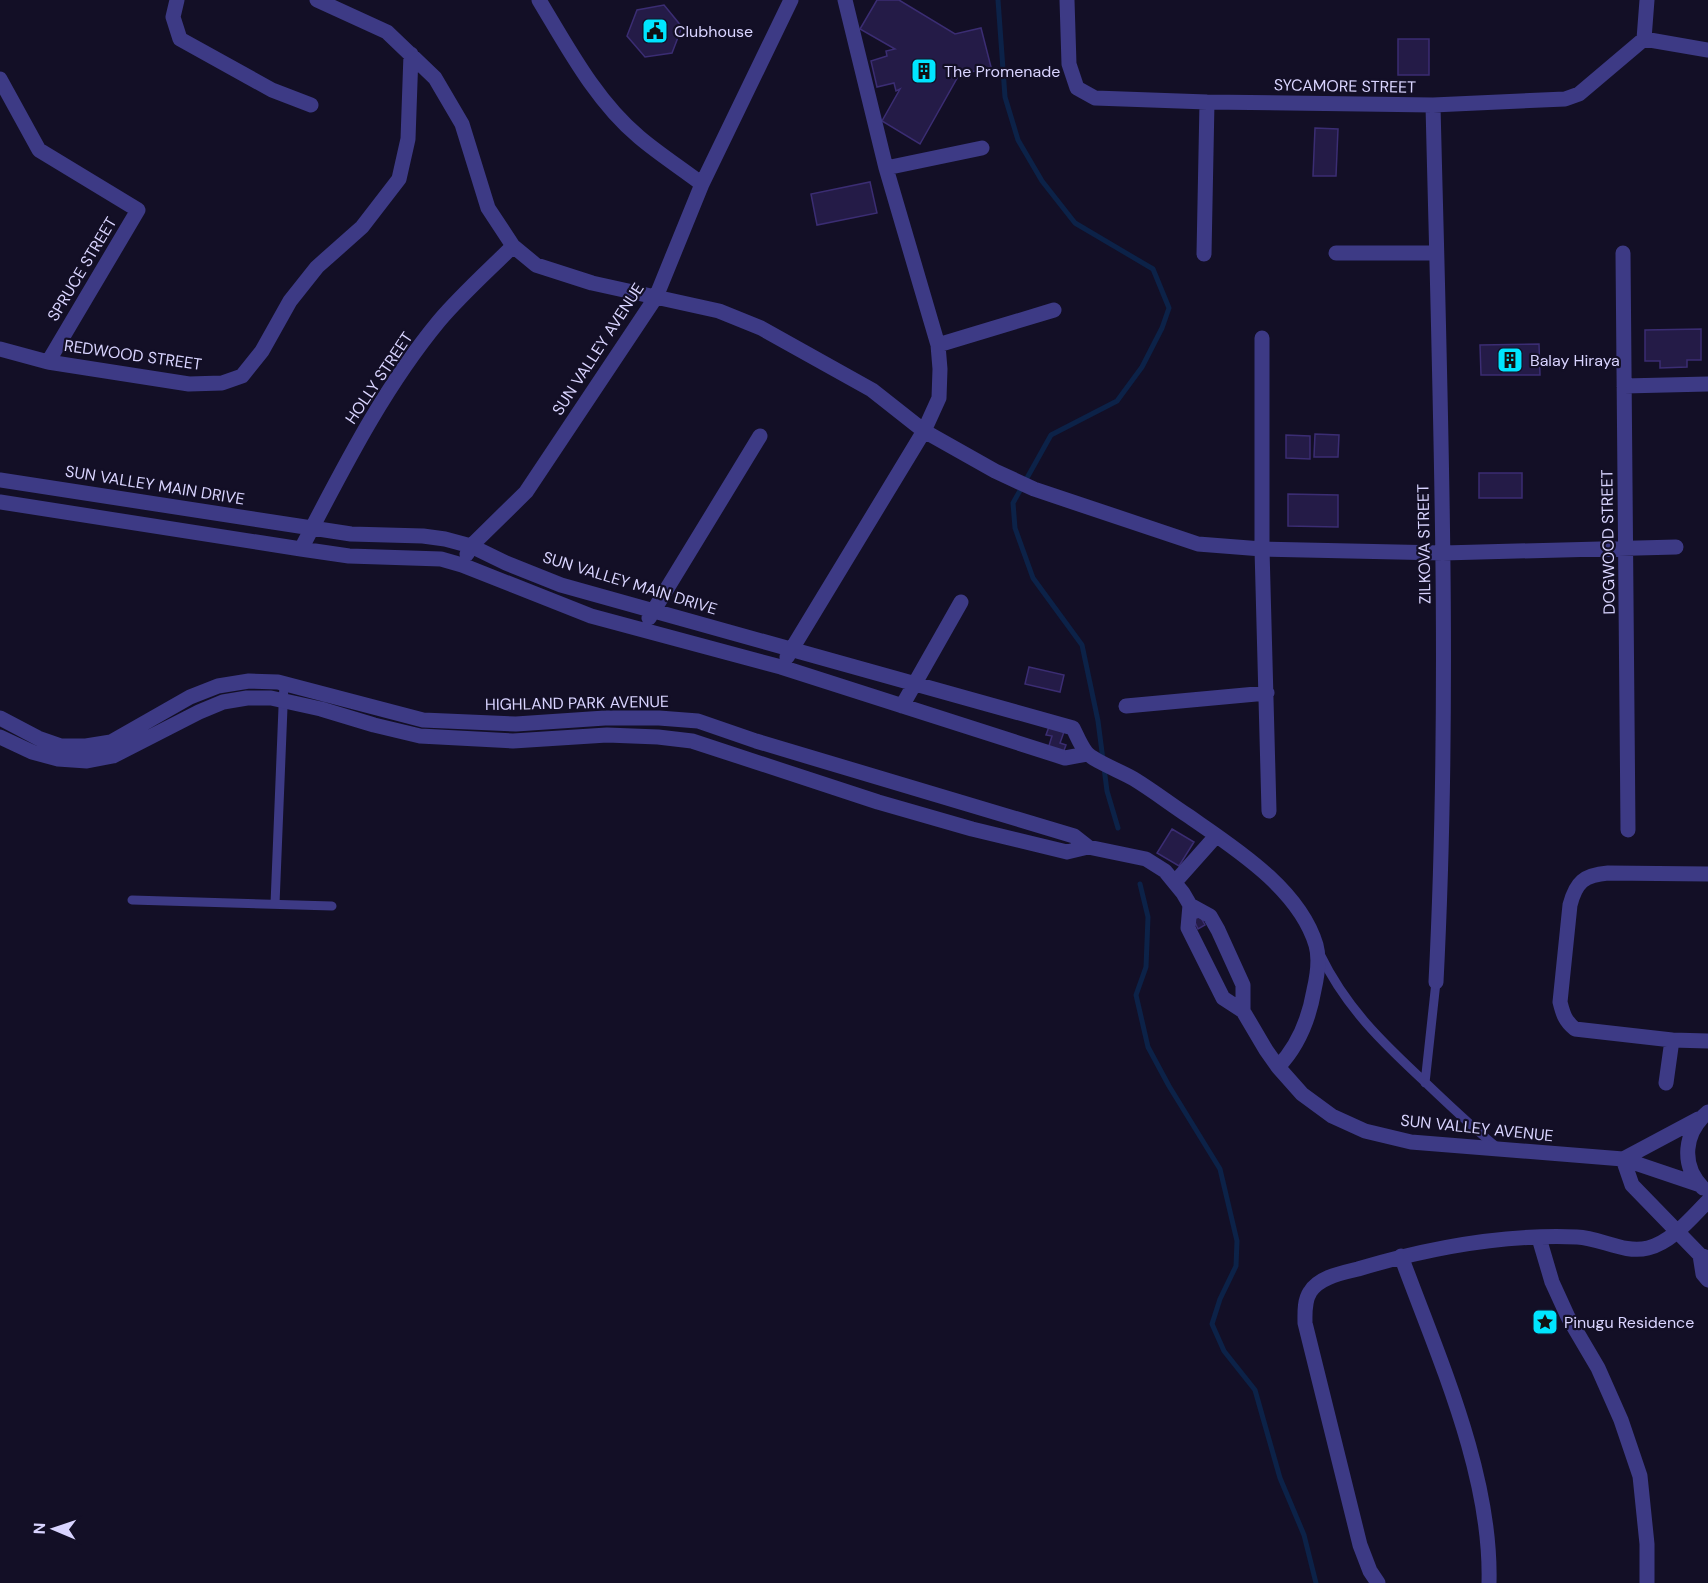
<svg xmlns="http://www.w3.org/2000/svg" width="1708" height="1583" viewBox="0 0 1708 1583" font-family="'DM Sans',sans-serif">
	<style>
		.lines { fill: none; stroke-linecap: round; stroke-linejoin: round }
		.stream { stroke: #0c2248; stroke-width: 5 }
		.building { fill: #241b47; stroke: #3b2d73; stroke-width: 1.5 }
		.service { stroke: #3d3a85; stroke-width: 9 }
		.minor { stroke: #3d3a85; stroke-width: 15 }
		.labels { text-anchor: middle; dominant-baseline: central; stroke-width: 4.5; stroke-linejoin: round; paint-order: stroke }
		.poi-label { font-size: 16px; fill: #d9d4ff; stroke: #130f26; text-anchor: start }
		.street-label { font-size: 16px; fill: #d9d4ff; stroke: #130f26 }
	</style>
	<rect width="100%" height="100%" fill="#130f26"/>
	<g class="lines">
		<path class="stream" d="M998,0L1005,97L1018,140L1042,181L1075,223L1153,269L1169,308L1162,328L1142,367L1117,401L1051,435L1013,503L1015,528L1033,578L1082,645L1098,721L1107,791L1118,828
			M1140,884L1148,917L1146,967L1136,995L1148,1047L1169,1086L1220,1169L1237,1241L1236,1266L1220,1299L1212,1324L1224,1351L1255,1390L1280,1478L1304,1535L1316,1583"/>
	</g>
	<path class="building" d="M877,0H899L955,34L981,28L991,67L959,75L920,144L882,121L900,89L896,91L894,83L877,87L871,61L887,56L886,51L895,49L860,29Z
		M664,5L682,27L672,53L645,57L627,36L637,10Z
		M1398,39H1429V75H1398Z
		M1315,128L1338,129L1336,176H1313Z
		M870,182L877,213L817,225L811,194Z
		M1701,329V360H1687V367L1660,368V361H1645V330Z
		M1539,344L1540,375H1481L1480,345Z
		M1315,434L1339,435L1338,457H1314Z
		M1286,435L1310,436V459L1286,458Z
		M1479,473H1522V498H1479Z
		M1288,494L1338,495V527L1288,526Z
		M1029,667L1064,675L1060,692L1025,684Z
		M1050,724L1065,729L1060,743L1066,745L1063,753L1048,749L1052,736L1046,735Z
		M1172,829L1194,842L1179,866L1157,853Z
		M1200,916L1205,925L1198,929L1194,920Z"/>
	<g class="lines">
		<path class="service" d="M132,900L332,906
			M275,904L284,683
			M1320,954C1346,1008 1383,1043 1426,1083C1449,1105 1473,1128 1498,1148
			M1425,1083L1436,982"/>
		<path class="minor" d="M177,0L173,17L180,39L272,90L311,105
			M317,0L387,32L435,78L462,124L488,208L513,246L536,265L592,283L719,311L761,328L872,390L924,431L995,471L1034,489L1198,544L1262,549L1443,553L1676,547
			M539,0C568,48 596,101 639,137C659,154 681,168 702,184
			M1067,0L1069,64L1077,88L1095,98L1207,102L1433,105L1565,99L1579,94L1644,39L1647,0
			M1644,39L1708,50
			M0,79L39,150L138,210L48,362
			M1433,105C1440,397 1451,690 1436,982
			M886,168L982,148
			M1336,253H1436
			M1623,253L1628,830
			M1204,254L1207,102
			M1262,338V549L1269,811
			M938,345L1054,310
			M0,349L48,362L189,384L222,383L242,376L262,351L290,301L317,267L362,227L399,179L408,139L411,54
			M1624,386L1708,384
			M0,480L351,534L423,536L445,539L471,546L506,563L561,585L1073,728C1077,736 1081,746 1086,752C1093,761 1123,772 1134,779C1152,790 1169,803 1187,815C1233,847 1299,888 1316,945C1320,959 1317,977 1314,990C1309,1019 1298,1046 1278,1067
			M0,502L301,549L349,556L441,559L462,565L591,616L781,667L1065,758L1087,754
			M301,549C342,471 382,390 439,321C462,294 488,271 513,246
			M467,554L471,546L526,492L656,297L702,184L791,0
			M649,618L760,436
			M787,657L924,431L939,398L940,369L938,345L886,168L845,0
			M902,706L961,602
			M1126,706L1267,693
			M0,718L38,738L61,746H86L111,742L190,697L218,686L249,681L278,682L423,720L516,724L605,718H659L698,721L756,741L1074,836L1088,847
			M0,737L32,752L58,759L87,761L113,756L199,712L223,702L247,698H271L321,709L374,725L420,736L513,741L607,735L658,737L692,741L878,802L972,829L1067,852L1088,847L1146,859L1165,871L1183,893L1190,905L1188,928L1223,998L1243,1011
			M1708,874L1608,873C1584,875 1576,882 1570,905L1560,1002C1563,1014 1565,1021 1575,1029L1672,1040L1708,1041
			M1175,882L1216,836
			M1190,905L1210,916L1218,930L1243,985V1011L1266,1050L1278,1067L1302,1094L1332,1116L1365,1131L1411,1142L1623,1159L1700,1185
			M1666,1083L1672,1040
			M1623,1159L1632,1185L1700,1255L1708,1258
			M1623,1159L1698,1119
			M1703,1188C1680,1165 1684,1132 1708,1112
			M1539,1238L1552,1282L1568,1317L1598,1368L1621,1420L1640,1476L1647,1544V1583
			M1700,1255L1703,1274L1708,1280
			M1401,1256C1438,1357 1492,1474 1489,1583
			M1378,1583L1370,1571L1360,1545L1305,1323C1305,1314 1304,1301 1310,1292C1319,1277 1342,1273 1358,1269C1428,1248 1504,1234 1577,1237C1601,1238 1624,1254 1648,1248C1672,1242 1691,1218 1708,1201"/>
	</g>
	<defs>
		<g id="civic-square" transform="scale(1.35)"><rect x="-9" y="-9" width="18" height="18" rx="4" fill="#00e5ff" stroke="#130f26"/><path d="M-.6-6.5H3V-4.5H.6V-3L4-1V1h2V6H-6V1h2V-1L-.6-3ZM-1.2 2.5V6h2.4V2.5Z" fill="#111"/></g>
		<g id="building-square" transform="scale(1.35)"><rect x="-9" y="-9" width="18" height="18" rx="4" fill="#00e5ff" stroke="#130f26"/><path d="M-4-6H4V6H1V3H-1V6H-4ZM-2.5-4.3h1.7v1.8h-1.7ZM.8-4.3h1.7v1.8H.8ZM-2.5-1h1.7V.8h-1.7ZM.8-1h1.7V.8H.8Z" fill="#111"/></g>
		<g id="sight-square" transform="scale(1.35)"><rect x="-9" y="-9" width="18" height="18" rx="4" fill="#00e5ff" stroke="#130f26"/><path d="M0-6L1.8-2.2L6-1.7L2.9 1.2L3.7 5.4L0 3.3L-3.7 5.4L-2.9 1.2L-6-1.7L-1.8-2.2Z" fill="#111"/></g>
	</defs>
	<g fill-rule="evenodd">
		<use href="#civic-square" x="655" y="31"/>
		<use href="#building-square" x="924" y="71"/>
		<use href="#building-square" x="1510" y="360"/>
		<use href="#sight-square" x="1545" y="1322"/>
	</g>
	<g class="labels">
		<g class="poi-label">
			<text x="674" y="31">Clubhouse</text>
			<text x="944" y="71">The Promenade</text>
			<text x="1530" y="360">Balay Hiraya</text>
			<text x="1564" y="1322">Pinugu Residence</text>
		</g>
		<g class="street-label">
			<text transform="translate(1345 86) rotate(1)">SYCAMORE STREET</text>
			<text transform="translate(82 269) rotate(-59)">SPRUCE STREET</text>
			<text transform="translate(598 349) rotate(-57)">SUN VALLEY AVENUE</text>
			<text transform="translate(133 355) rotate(8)">REDWOOD STREET</text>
			<text transform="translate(379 378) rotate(-56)">HOLLY STREET</text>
			<text transform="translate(155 485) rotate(9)">SUN VALLEY MAIN DRIVE</text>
			<text transform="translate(1608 542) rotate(-91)">DOGWOOD STREET</text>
			<text transform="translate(1424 544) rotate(-91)">ZILKOVA STREET</text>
			<text transform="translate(630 583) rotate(17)">SUN VALLEY MAIN DRIVE</text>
			<text transform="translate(577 703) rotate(-1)">HIGHLAND PARK AVENUE</text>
			<text transform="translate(1477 1128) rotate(6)">SUN VALLEY AVENUE</text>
		</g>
	</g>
	<g transform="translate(54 1529) rotate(272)" stroke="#130f26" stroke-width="4.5" paint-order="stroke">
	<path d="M0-4.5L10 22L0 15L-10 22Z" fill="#d9d4ff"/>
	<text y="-9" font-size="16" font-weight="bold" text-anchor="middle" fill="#d9d4ff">N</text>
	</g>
</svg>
